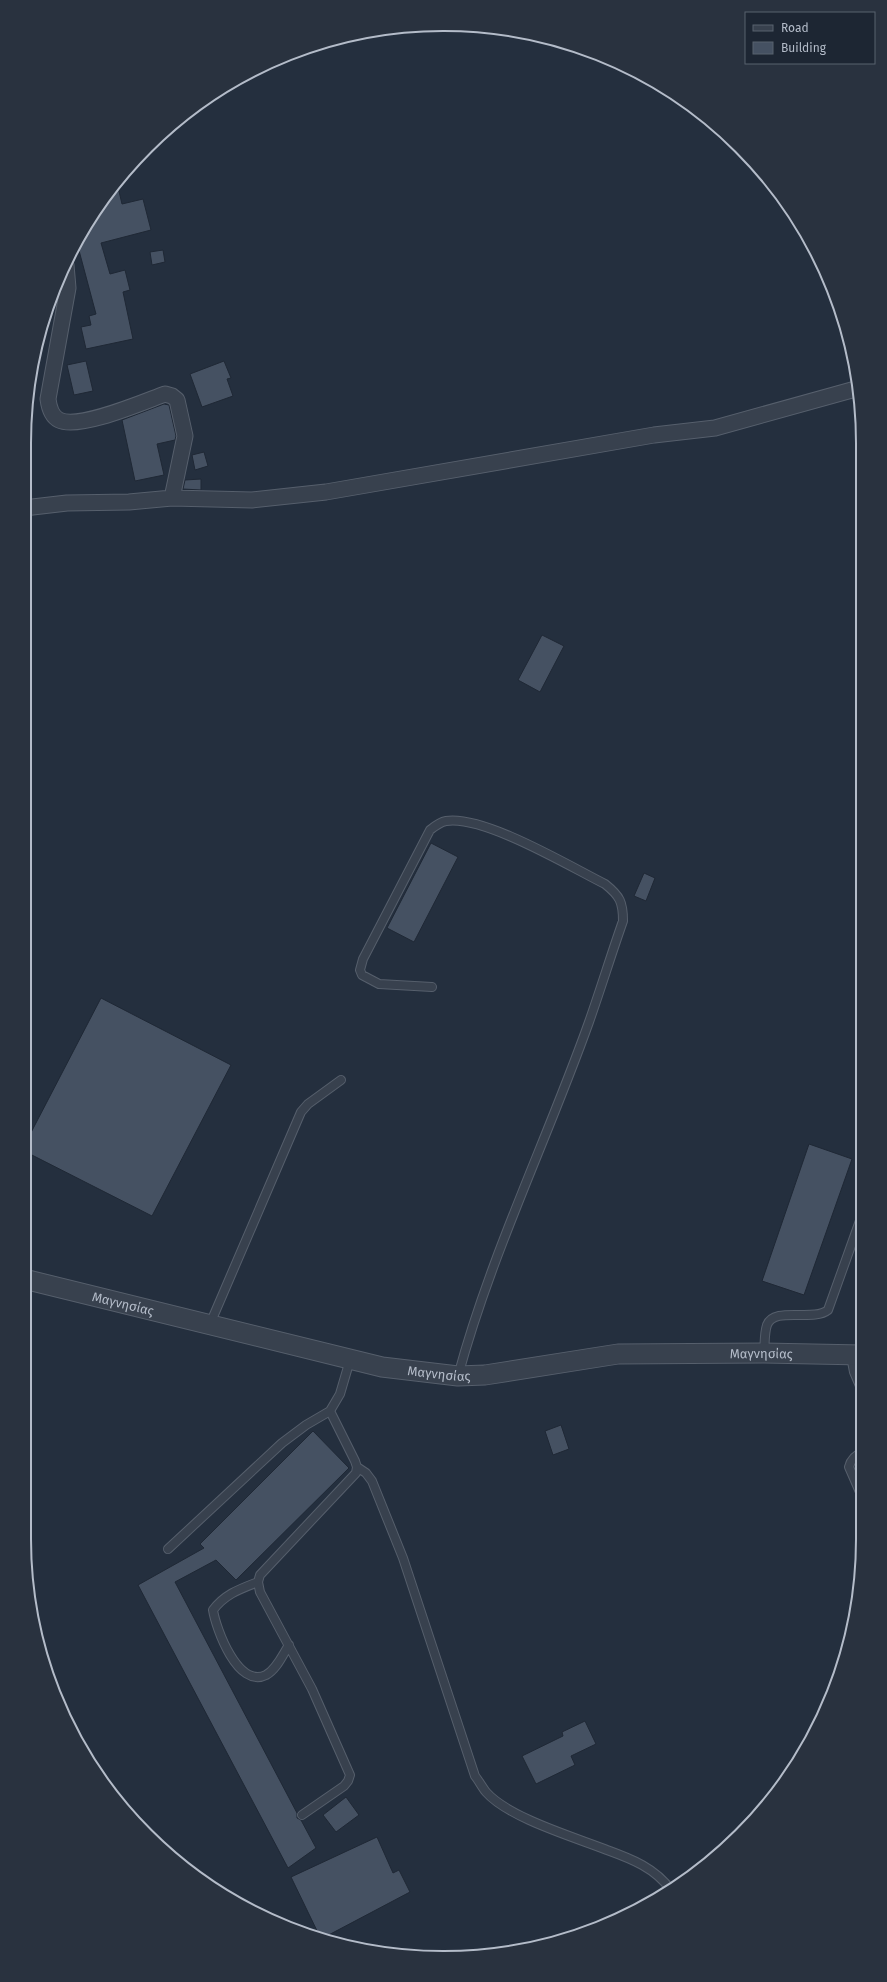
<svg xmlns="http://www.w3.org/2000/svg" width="887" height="1982" viewBox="0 0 887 1982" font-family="'Fira Sans',sans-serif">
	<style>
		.building { fill: #455162; stroke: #1f2835 }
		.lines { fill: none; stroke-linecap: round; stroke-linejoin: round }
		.service-casing { stroke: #565f6c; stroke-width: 10 }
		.minor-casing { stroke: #565f6c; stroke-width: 17 }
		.tertiary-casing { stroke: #565f6c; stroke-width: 21 }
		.service { stroke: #38414e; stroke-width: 8 }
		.minor { stroke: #38414e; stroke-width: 15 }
		.tertiary { stroke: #38414e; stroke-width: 19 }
		.labels { text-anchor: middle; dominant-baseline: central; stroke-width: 3; stroke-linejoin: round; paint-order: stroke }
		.street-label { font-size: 13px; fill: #b4bcc9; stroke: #1d2633 }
		.rim { fill: none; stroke: #b4bcc9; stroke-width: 2 }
	</style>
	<rect width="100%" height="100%" fill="#242f3e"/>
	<path class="building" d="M117,183L122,204L143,199L151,230L101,243L110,274L125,270L130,290L123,292L133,339L86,349L81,327L91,325L89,316L96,314L77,243L95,211Z
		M163,250L165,262L152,265L150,252Z
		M86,361L93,391L74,395L67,365Z
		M224,361L231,378L227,379L233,396L202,407L190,374Z
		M164,404L169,405L176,436L175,440L157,444L164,475L135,481L122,420Z
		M204,452L208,466L195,470L192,455Z
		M201,479V490L183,489L185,480Z
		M542,635L564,646L540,692L518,680Z
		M431,843L458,857L414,942L387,928Z
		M644,873L655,878L646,901L634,896Z
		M101,998L231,1065L152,1216L24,1151V1146Z
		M809,1144L852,1159L804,1295L762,1281Z
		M561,1425L569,1449L553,1455L545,1431Z
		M313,1431L349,1468L236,1580L216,1560L175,1582L297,1813V1818L301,1820L316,1848L288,1868L138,1585L204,1548L200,1544Z
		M585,1721L596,1744L571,1756L575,1765L536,1784L522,1756L563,1736L562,1732Z
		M346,1797L359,1815L336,1832L323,1815Z
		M377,1837L393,1873L399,1870L410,1892L321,1939L291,1877Z"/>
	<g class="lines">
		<g class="service-casing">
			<path id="service" d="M432,987L379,984L362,975L360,970L363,959L430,830C435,826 440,822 446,821C484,815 569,866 605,884C620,896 623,902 623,921C611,955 601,988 589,1022C547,1140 491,1254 458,1376
				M210,1324L301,1112L308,1104L341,1080
				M764,1353C765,1344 764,1334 767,1325C774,1306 813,1322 828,1310L862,1215
				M851,1356L854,1372L863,1393
				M863,1452C855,1455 851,1459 849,1467L863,1499
				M357,1467L366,1473L372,1481L403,1558L475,1776C479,1781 482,1787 486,1792C509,1818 574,1837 607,1850C632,1859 655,1868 671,1890
				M168,1549L282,1443L306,1425L330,1411L340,1394L350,1360
				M258,1582C240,1589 225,1594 213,1610C216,1629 238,1689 266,1675C277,1669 283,1654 289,1645
				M302,1815L344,1786L348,1781L350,1775L312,1689L260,1592L258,1582L260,1575L356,1473L357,1467L355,1461L330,1411"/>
		</g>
		<g class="minor-casing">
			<path id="minor" d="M66,265L68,288L48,399C49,407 51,416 59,420C79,430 143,402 165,394L172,396L177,400L185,436L172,498
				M24,508L67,503L129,502L172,498L252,500L326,492L654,435L715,428L859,388"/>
		</g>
		<g class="tertiary-casing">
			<g id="tertiary">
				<path id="s1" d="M24,1279L382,1367L458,1376L485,1375L618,1354L764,1353L862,1355"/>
			</g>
		</g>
		<use href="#service" class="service"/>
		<use href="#minor" class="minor"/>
		<use href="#tertiary" class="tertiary"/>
	</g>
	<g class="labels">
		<g class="street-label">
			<text stroke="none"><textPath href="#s1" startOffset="102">Μαγνησίας</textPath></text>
			<text stroke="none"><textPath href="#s1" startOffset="750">Μαγνησίας</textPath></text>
			<text stroke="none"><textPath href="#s1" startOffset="426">Μαγνησίας</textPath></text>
		</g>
	</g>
	<path d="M0 0H887V1982H0ZM443 31H444A412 412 0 0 1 856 443V1539A412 412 0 0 1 444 1951H443A412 412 0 0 1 31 1539V443A412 412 0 0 1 443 31Z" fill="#29323f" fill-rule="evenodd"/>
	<path class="rim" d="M443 31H444A412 412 0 0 1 856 443V1539A412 412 0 0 1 444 1951H443A412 412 0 0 1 31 1539V443A412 412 0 0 1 443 31Z"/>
	<rect x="745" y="12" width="130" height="52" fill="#1d2633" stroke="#59626f"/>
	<rect x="753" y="25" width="20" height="6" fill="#38414e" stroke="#59626f"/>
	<text x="781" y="32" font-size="12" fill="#b4bcc9">Road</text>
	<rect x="753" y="42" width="20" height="12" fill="#455162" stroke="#59626f"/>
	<text x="781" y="52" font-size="12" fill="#b4bcc9">Building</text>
</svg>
